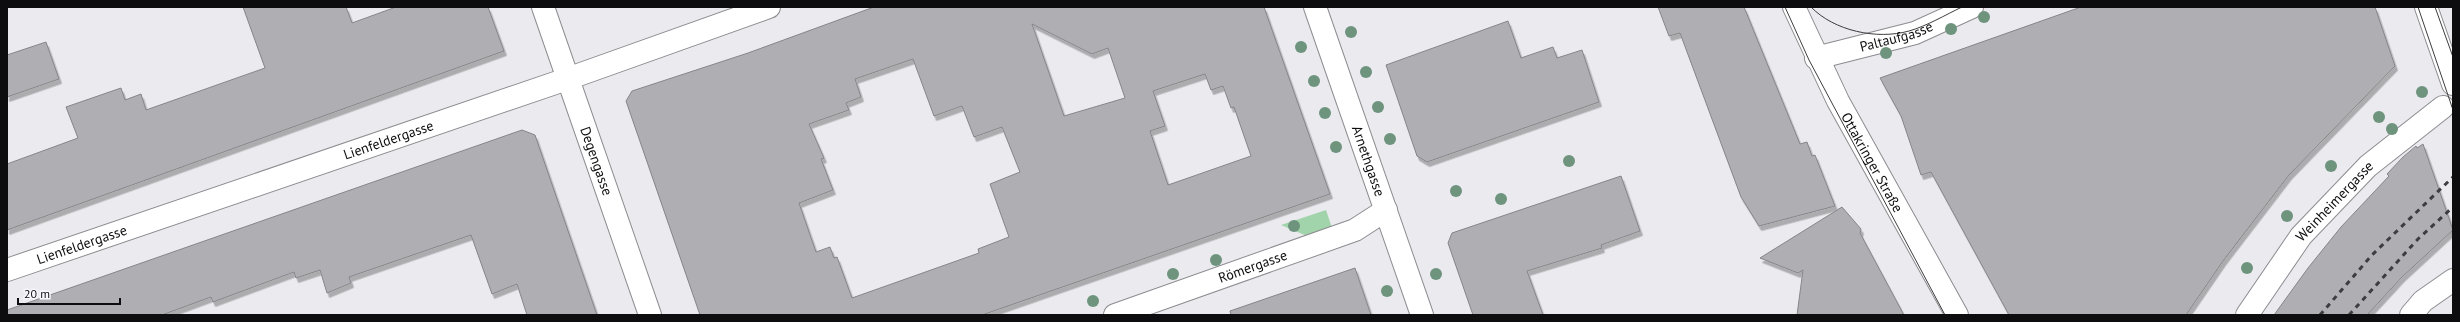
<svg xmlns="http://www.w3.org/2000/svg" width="2460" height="322" viewBox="0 0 2460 322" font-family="'PT Sans',sans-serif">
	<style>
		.green { fill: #a2d4ab }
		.building { fill: #aeaeb3; stroke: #86868a; fill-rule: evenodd; filter: url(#shadow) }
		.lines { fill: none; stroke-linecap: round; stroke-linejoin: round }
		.pedestrian-casing { stroke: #8c8c91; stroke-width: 24 }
		.minor-casing { stroke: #8c8c91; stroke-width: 24 }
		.secondary-casing { stroke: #8c8c91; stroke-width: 24 }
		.pedestrian { stroke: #fff; stroke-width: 22 }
		.minor { stroke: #fff; stroke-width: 22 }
		.secondary { stroke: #fff; stroke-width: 22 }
		.tram { stroke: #3d3d3f; stroke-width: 1 }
		.rail { stroke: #3d3d3f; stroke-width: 3; stroke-dasharray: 5 5; stroke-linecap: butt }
		.tree { fill: #6e947e }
		.labels { text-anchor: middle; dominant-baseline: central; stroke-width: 3; stroke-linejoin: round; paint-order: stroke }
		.street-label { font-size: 14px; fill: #0d0d0f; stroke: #f8f7fd }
	</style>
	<defs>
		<filter id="shadow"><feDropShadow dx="2.5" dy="4.5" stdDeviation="0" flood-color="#0004"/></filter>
	</defs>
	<rect width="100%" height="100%" fill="#eaeaef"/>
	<path class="green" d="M1326,210L1332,228L1307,236L1281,225Z"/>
	<path class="building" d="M243,7H346L352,23L396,7H488L504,51L7,230V164L78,138L66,107L121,88L125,100L141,94L146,110L265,68Z
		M874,7H1264L1330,194L982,315H700L626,101L632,91L748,53ZM1032,24L1092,54L1108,48L1125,98L1064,116ZM913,59L934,116L962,106L974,137L1002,127L1020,172L990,184L1009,237L978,249L979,253L852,298L837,257L834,258L830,247L816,252L799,203L833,190L821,159L824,158L809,124L849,110L846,103L861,97L855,79ZM1205,74L1211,90L1223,86L1231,108L1234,107L1251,156L1168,185L1150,131L1165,126L1153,91Z
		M1658,7H1744L1800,144L1807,142L1812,156L1815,155L1835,206L1759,226L1741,197L1680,33L1669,36Z
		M2081,7H2375L2395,66L2289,175L2223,261L2186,315H2009L1931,172L1921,175L1901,116L1880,78Z
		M1508,21L1521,58L1553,47L1557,58L1582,50L1599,102L1427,162L1417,156L1386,65Z
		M46,42L59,79L7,97V55Z
		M522,130L535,135L597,315H527L517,284L492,294L471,235L349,277L351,283L327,293L320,270L296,278L294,272L213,302L211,297L162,315H7V310Z
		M2423,144L2453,230L2402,277L2367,315H2274L2308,268L2341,227L2389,176L2387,174L2403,157L2416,146L2417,148Z
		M1621,176L1640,231L1601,245L1602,248L1527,271L1543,315H1473L1448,243L1452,233Z
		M1842,207L1861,229L1860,233L1904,315H1797L1803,270L1798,273L1760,258Z
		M1355,268L1371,315H1231L1230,311Z"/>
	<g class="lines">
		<g class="pedestrian-casing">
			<g id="pedestrian">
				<path id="s1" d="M2247,315L2301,236L2368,166L2443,107"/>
			</g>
		</g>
		<g class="minor-casing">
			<g id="minor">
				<path id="s2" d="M543,7L650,315"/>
				<path id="s3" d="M1315,7L1422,315"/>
				<path id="s4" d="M1794,7L1838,101L1957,315"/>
				<path id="s5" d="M1816,58L1915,33L1972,7"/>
				<path id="s6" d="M7,270L567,79L769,7"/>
				<path id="s7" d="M1115,315L1355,230L1386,210"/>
				<path d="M2411,315L2423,301L2453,280"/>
			</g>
		</g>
		<g class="secondary-casing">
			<path id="secondary" d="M2426,7L2453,84"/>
		</g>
		<use href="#pedestrian" class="pedestrian"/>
		<use href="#minor" class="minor"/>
		<use href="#secondary" class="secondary"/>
		<path class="tram" d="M1785,7L1809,60L1945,315
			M1811,7C1834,31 1877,40 1909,31C1927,26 1945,15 1962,7
			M2418,7L2453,110
			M2435,7L2453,57"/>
		<path class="rail" d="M2320,315L2372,255L2453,177
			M2349,315L2418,239L2453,207"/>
	</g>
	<g class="tree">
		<circle cx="1984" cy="17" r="6"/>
		<circle cx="1951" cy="29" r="6"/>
		<circle cx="1351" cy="32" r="6"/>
		<circle cx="1301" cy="47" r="6"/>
		<circle cx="1886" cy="53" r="6"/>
		<circle cx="1366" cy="72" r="6"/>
		<circle cx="1314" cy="81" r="6"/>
		<circle cx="2422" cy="92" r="6"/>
		<circle cx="1378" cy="107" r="6"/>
		<circle cx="1325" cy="113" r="6"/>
		<circle cx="2379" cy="117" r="6"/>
		<circle cx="2392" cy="129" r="6"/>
		<circle cx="1390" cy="139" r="6"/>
		<circle cx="1336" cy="147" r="6"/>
		<circle cx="1569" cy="161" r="6"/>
		<circle cx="2331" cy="166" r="6"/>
		<circle cx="1456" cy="191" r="6"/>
		<circle cx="1501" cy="199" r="6"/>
		<circle cx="2287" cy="216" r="6"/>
		<circle cx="1294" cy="226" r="6"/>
		<circle cx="1216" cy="260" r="6"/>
		<circle cx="2247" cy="268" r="6"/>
		<circle cx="1173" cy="274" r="6"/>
		<circle cx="1436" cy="274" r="6"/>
		<circle cx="1387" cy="291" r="6"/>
		<circle cx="1093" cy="301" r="6"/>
	</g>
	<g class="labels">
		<g class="street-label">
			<text stroke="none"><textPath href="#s5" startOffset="83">Paltaufgasse</textPath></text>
			<text stroke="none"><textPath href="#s6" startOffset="403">Lienfeldergasse</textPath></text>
			<text stroke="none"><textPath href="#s2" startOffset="163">Degengasse</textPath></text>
			<text stroke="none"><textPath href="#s3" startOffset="163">Arnethgasse</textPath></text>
			<text stroke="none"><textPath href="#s4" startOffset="174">Ottakringer Straße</textPath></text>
			<text stroke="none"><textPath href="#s1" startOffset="144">Weinheimergasse</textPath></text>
			<text stroke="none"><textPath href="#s6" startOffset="79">Lienfeldergasse</textPath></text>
			<text stroke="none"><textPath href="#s7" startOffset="146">Römergasse</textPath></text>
		</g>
	</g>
	<rect width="2460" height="322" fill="none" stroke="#0d0d0f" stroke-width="16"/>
	<path d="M18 298v6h102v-6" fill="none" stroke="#0d0d0f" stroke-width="2"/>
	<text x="24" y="298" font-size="12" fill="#0d0d0f" stroke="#f8f7fd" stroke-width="3" paint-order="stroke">20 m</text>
</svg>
